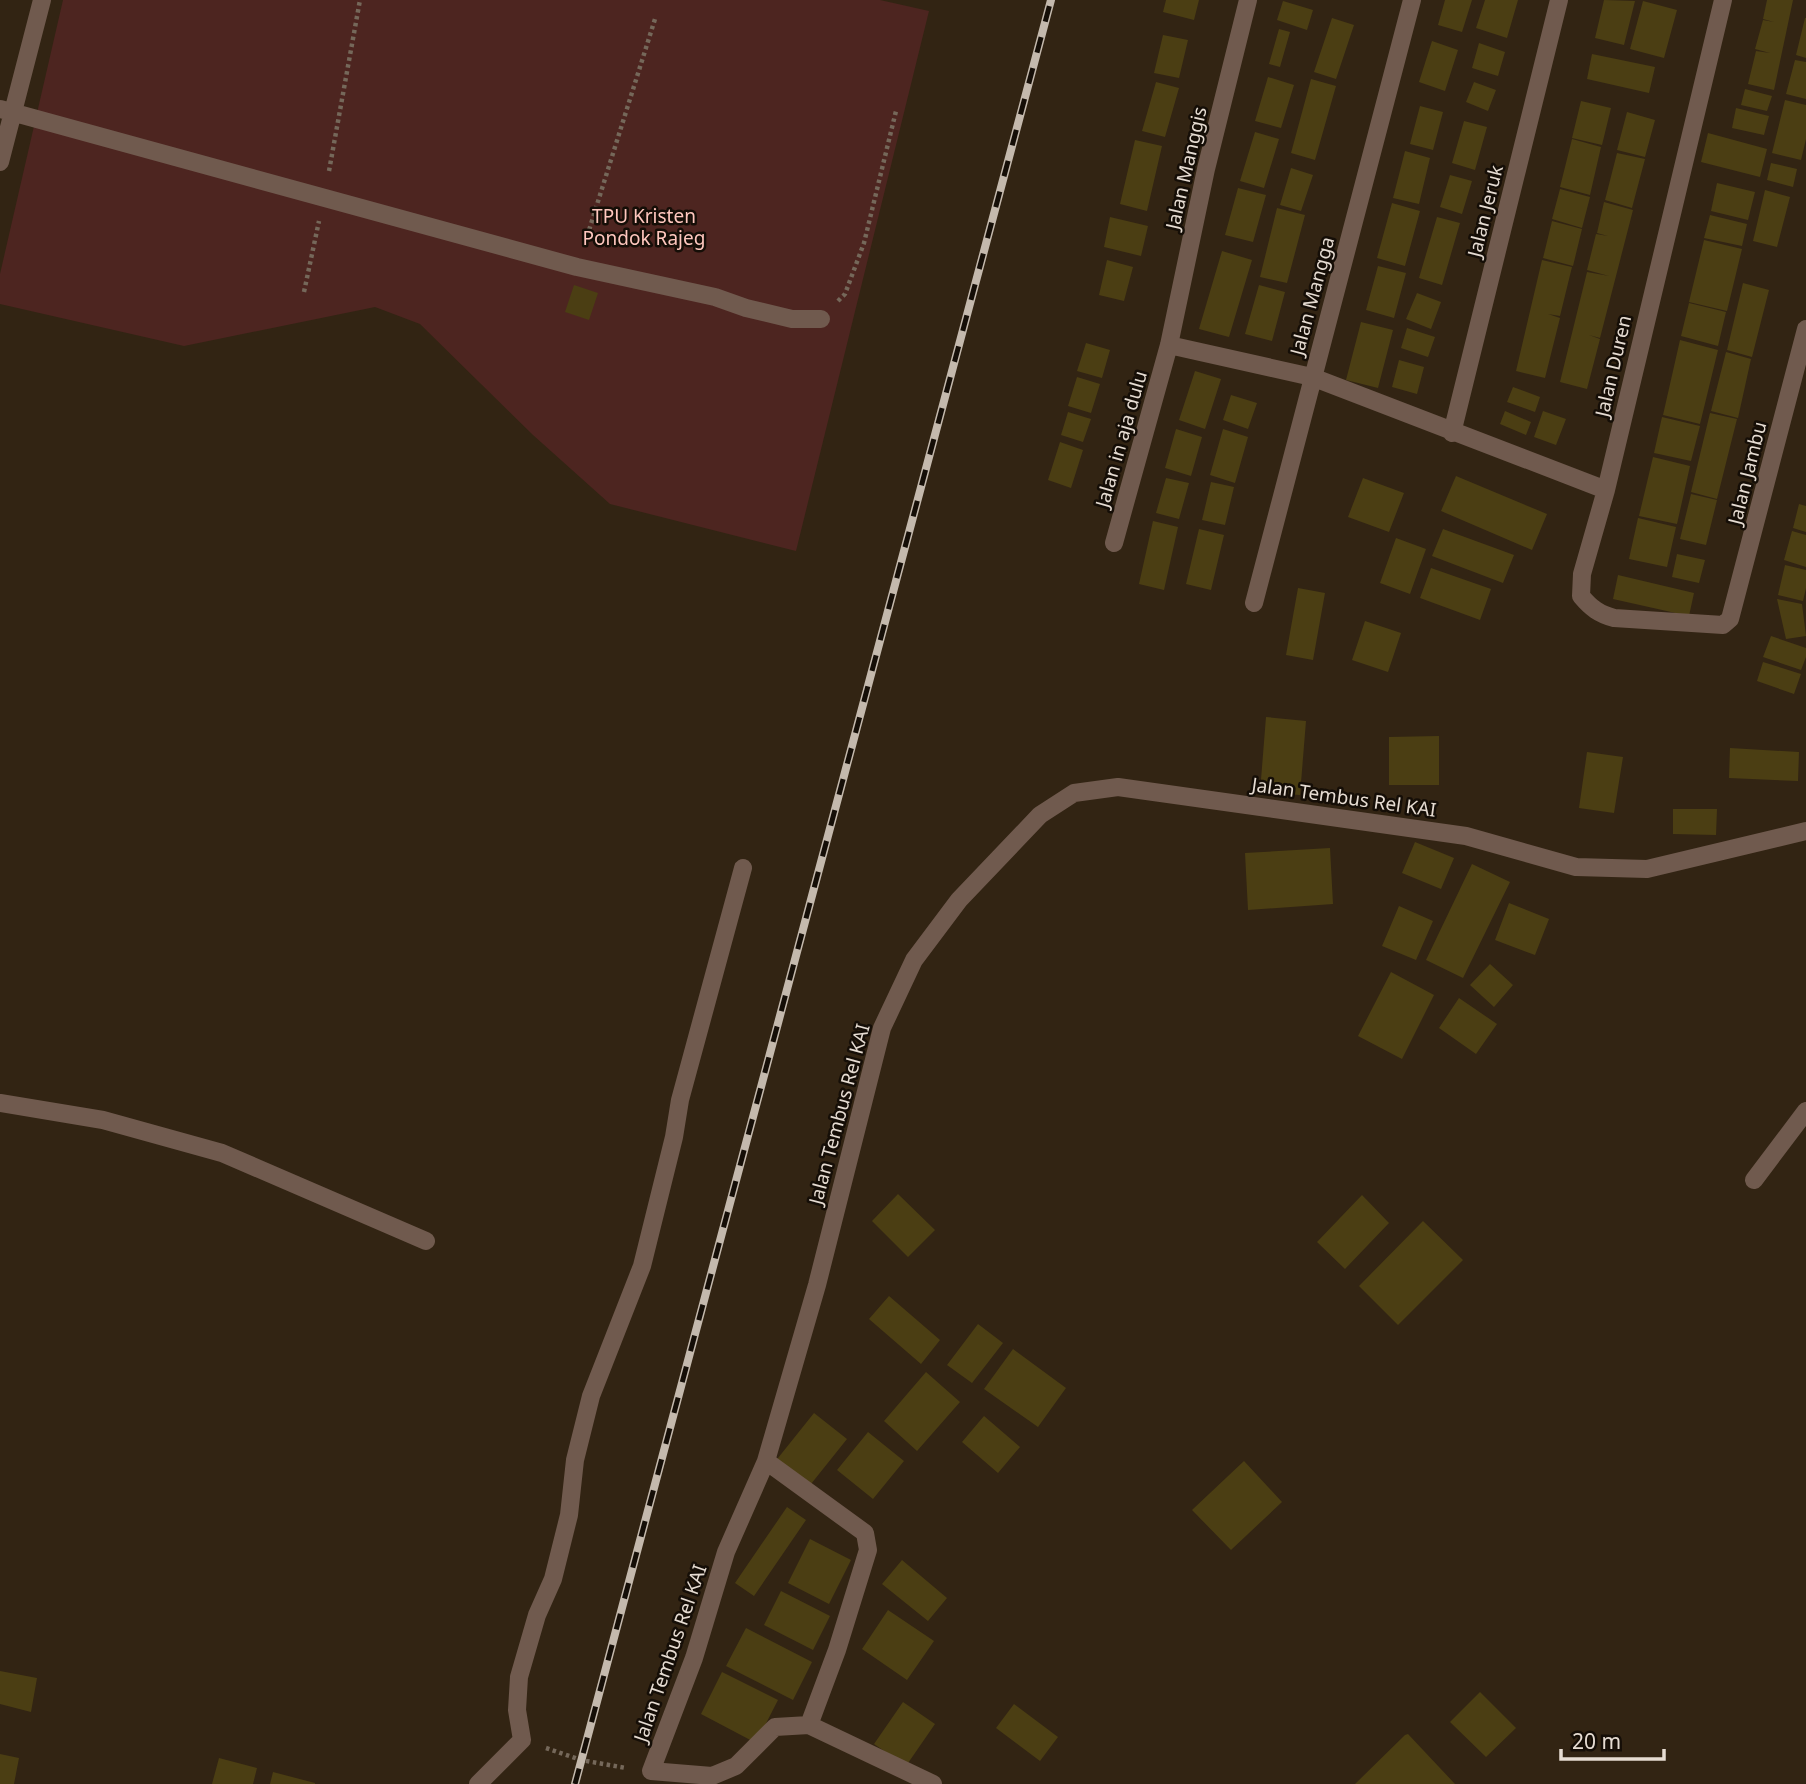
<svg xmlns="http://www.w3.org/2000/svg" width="1806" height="1784" viewBox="0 0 1806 1784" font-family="'Noto Sans',sans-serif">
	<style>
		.green { fill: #4d2520 }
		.building { fill: #4b3e13 }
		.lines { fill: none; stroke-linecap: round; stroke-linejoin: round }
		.path { stroke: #75685a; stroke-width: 4.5; stroke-dasharray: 3.5 3.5; stroke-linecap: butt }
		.minor { stroke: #705a4e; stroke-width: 18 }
		.rail-casing { stroke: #c4b9ad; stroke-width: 8 }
		.rail { stroke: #150e07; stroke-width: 5; stroke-dasharray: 16; stroke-linecap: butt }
		.labels { text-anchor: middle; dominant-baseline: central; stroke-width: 5; stroke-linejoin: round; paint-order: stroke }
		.street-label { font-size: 19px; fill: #e6dcd2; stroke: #150e07 }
		.park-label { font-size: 19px; fill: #ffc7be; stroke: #150e07 }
	</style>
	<rect width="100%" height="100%" fill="#322413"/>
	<path class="green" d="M63,0H880L929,11L796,551L610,504L533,435L420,324L375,307L184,346L0,304V274Z"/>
	<path class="building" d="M1166,0H1199L1194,20L1163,12Z
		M1445,0H1472L1462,32L1438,25Z
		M1485,0H1518L1507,38L1476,28Z
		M1604,0L1635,1L1624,45L1595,38Z
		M1767,0H1793L1774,90L1748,84L1756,51L1770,53L1755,49L1763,20L1774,22L1763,19Z
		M1283,1L1313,10L1307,30L1277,20Z
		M1643,1L1677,10L1664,58L1630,49Z
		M1332,18L1354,25L1336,79L1314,72Z
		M1805,18H1806V58L1796,55Z
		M1279,29L1290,32L1280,67L1269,64Z
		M1163,35L1188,40L1179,78L1154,73Z
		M1432,41L1458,50L1445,91L1419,82Z
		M1479,43L1505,52L1498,76L1472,68Z
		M1592,54L1655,67L1649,93L1587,79Z
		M1795,60L1806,62V99L1786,94Z
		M1268,77L1294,85L1281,128L1255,121Z
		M1311,79L1336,86L1315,160L1291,153Z
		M1156,82L1179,88L1165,137L1142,131Z
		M1474,82L1496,90L1488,111L1466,102Z
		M1745,89L1772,96L1767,111L1741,105Z
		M1785,100L1806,105V139L1801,160L1772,153Z
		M1581,101L1611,108L1602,145L1572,138Z
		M1420,106L1443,112L1433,150L1410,144Z
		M1736,108L1769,116L1764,135L1732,128Z
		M1627,112L1655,120L1645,157L1617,150Z
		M1464,121L1487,127L1475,170L1452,163Z
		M1255,132L1279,139L1264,188L1240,181Z
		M1708,133L1767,149L1760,177L1701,162Z
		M1572,139L1601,147L1590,195L1560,187Z
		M1135,140L1162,146L1147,211L1120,204Z
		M1405,151L1430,158L1419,204L1393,198Z
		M1617,153L1645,159L1632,208L1605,200Z
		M1771,163L1797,169L1793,187L1767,180Z
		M1291,168L1313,175L1301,211L1280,205Z
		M1450,175L1472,181L1462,214L1440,207Z
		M1717,183L1755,192L1748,220L1711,211Z
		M1238,188L1266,195L1253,242L1225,235Z
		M1560,189L1590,197L1582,228L1552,219Z
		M1765,190L1790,197L1777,247L1753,241Z
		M1604,202L1633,210L1600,338L1589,335L1600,339L1587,389L1560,382L1587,272L1609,276L1587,270L1596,234L1608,236L1597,233Z
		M1392,203L1420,211L1405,266L1377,258Z
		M1277,208L1305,215L1287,283L1260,277Z
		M1710,215L1747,224L1742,246L1704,238Z
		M1110,217L1148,226L1141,256L1104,247Z
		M1437,217L1460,223L1442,285L1419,278Z
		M1552,221L1582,229L1573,266L1543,258Z
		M1704,240L1742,249L1727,311L1689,302Z
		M1222,251L1252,260L1229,337L1199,329Z
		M1107,260L1133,267L1124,301L1099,295Z
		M1542,260L1572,267L1560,316L1548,314L1560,318L1545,378L1516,371Z
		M1378,266L1406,273L1394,318L1366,310Z
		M1743,283L1769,290L1752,357L1727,350Z
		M574,285L598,293L589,320L565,312Z
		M1259,285L1285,292L1272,341L1245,334Z
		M1417,293L1441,302L1431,329L1406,319Z
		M1689,303L1726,312L1718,346L1681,336Z
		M1361,322L1393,330L1378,388L1346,380Z
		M1407,328L1435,337L1428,357L1401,348Z
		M1680,340L1718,350L1700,424L1663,415Z
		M1086,343L1110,350L1102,378L1077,371Z
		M1726,352L1751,359L1738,418L1711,411Z
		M1399,360L1424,367L1417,394L1392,387Z
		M1195,371L1221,379L1205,429L1179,420Z
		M1077,377L1100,384L1091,413L1068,406Z
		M1513,387L1540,397L1535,412L1507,402Z
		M1231,395L1257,403L1248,429L1223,420Z
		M1505,411L1531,422L1526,435L1500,424Z
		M1543,411L1566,419L1556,445L1534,437Z
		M1068,412L1091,419L1083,442L1061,435Z
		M1710,413L1737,419L1717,499L1691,492Z
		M1662,417L1700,426L1691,461L1654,453Z
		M1176,429L1202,437L1191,476L1165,468Z
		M1223,429L1248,437L1235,483L1210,475Z
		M1060,442L1083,450L1071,488L1048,480Z
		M1653,457L1690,466L1677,524L1639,516Z
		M1456,476L1547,514L1532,550L1441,511Z
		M1166,478L1189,483L1179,519L1156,513Z
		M1363,478L1404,493L1389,532L1348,517Z
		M1211,482L1234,487L1225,525L1202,520Z
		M1691,494L1717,500L1706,545L1680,539Z
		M1799,504L1806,506V532L1793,528Z
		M1638,518L1676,527L1667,567L1629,559Z
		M1153,521L1178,527L1164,590L1139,584Z
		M1199,529L1224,535L1211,590L1186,584Z
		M1443,529L1514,555L1503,583L1432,556Z
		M1792,531L1806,535V567L1784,560Z
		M1396,538L1426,549L1410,594L1380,583Z
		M1677,554L1705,560L1699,583L1672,577Z
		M1785,565L1806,570V588L1803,601L1778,595Z
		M1431,568L1491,589L1480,620L1420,598Z
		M1618,575L1694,593L1689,616L1613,599Z
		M1298,588L1325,593L1313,660L1286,655Z
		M1777,599L1802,604L1806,636L1786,639Z
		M1365,621L1401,633L1388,672L1352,660Z
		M1771,636L1806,648V657L1801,670L1763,657Z
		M1763,662L1801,674L1794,694L1757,681Z
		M1266,717L1306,721L1300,795L1260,792Z
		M1439,736V785H1389V737Z
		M1730,748L1799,752L1798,781L1729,778Z
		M1587,752L1623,757L1614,813L1579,808Z
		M1673,809H1717L1716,835L1673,834Z
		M1415,842L1454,858L1441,889L1402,873Z
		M1330,848L1333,904L1248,910L1245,853Z
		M1472,864L1510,882L1463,978L1426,960Z
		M1509,903L1549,919L1535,955L1495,940Z
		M1399,906L1433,921L1416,960L1382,946Z
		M1490,964L1513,985L1494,1007L1470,985Z
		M1391,972L1434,995L1402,1059L1358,1036Z
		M1459,998L1497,1024L1476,1054L1439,1028Z
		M898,1194L935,1230L908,1257L872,1221Z
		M1362,1195L1389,1223L1345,1269L1317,1242Z
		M1423,1221L1463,1260L1398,1325L1359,1286Z
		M889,1296L940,1340L921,1364L869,1319Z
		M978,1324L1003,1343L972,1383L947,1365Z
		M1013,1349L1066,1388L1038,1427L984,1389Z
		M926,1372L960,1402L917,1451L884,1421Z
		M814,1413L847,1439L807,1489L774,1463Z
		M984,1416L1020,1447L998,1473L962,1442Z
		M868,1432L904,1461L873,1499L837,1470Z
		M1244,1461L1282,1502L1231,1550L1192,1510Z
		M787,1507L806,1520L754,1596L735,1583Z
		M810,1539L851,1560L829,1604L788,1583Z
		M902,1560L947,1598L928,1621L882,1584Z
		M781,1591L830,1616L813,1650L764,1625Z
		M888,1610L934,1641L907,1680L862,1649Z
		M746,1628L812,1662L793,1700L726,1666Z
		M0,1671L37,1678L31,1712L0,1704Z
		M722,1672L778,1700L756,1743L701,1714Z
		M1480,1692L1516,1728L1486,1757L1450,1722Z
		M903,1702L935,1724L906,1766L874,1744Z
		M1014,1704L1058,1737L1040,1761L996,1728Z
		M1408,1734L1455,1784H1355L1405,1735Z
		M0,1754L19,1758L14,1784H0Z
		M219,1758L257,1768L253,1784H212Z
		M273,1772L315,1783V1784H270Z"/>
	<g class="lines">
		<path class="path" d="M329,171L360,0
			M585,243L655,19
			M304,292L319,221
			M838,301L845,294L864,243L896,111
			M546,1748L581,1760L626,1768"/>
		<path class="minor" d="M1723,0L1606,490L1582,574L1581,596C1591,608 1599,614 1614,618L1723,625L1730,619L1806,329
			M0,109L577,267L715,297L746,308L792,319H821
			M0,162L42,0
			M1169,345L1312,377L1606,490
			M1452,433L1559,0
			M1114,543L1169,345L1206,169L1248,0
			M1254,603L1412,0
			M0,1103L103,1120L222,1153L426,1241
			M1754,1180L1806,1111
			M766,1461L865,1533L868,1550L837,1650L809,1725
			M478,1784L522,1740L517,1710L519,1677L537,1615L553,1579L569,1515L575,1460L591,1396L642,1266L674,1137L680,1100L743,868
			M933,1784L809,1725L775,1727L736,1766L712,1776L651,1771L694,1658L726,1552L766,1461L817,1285L882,1028L914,960L959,900L1040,815L1074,793L1118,787L1466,836L1576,867L1647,869L1806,831"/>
		<g class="rail-casing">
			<path id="rail" d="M575,1784L1051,0"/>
		</g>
		<use href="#rail" class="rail"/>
	</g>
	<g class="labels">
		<g class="street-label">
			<text transform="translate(1186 168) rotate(-77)">Jalan Manggis</text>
			<text transform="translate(1485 211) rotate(-76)">Jalan Jeruk</text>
			<text transform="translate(1312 296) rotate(-75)">Jalan Mangga</text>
			<text transform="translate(1613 366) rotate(-77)">Jalan Duren</text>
			<text transform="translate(1121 439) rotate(-74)">Jalan in aja dulu</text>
			<text transform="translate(1747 473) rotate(-76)">Jalan Jambu</text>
			<text transform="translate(1344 797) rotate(8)">Jalan Tembus Rel KAI</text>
			<text transform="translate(839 1114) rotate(-75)">Jalan Tembus Rel KAI</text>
			<text transform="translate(670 1653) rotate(-71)">Jalan Tembus Rel KAI</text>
		</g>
		<g class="park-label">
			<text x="644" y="216">TPU Kristen<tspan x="644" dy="22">Pondok Rajeg</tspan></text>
		</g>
	</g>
	<path d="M1561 1749v10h103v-10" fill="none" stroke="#e6dcd2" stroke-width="3.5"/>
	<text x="1572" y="1749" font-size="21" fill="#e6dcd2" stroke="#150e07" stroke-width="5" paint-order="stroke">20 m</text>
</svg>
